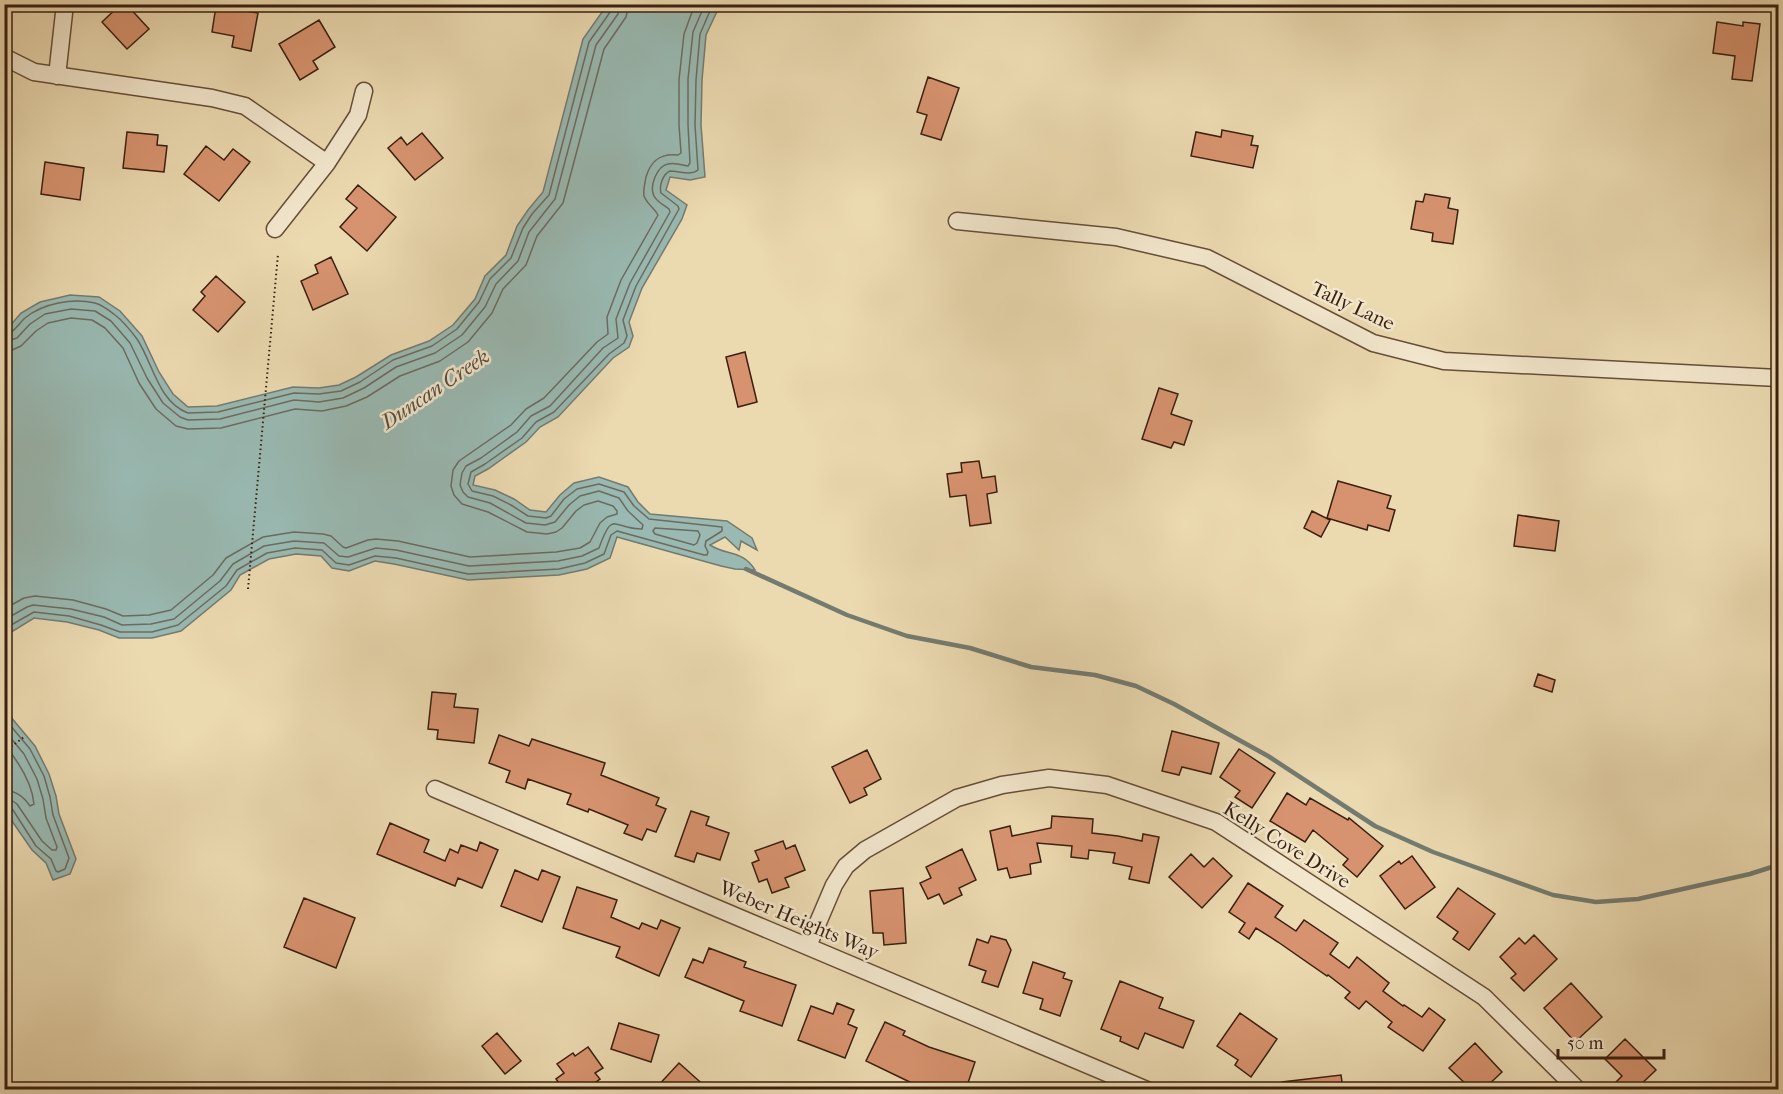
<svg xmlns="http://www.w3.org/2000/svg" width="1783" height="1094" viewBox="0 0 1783 1094" font-family="'IM FELL French Canon',serif">
	<style>
		.water { fill: #99b9b2; stroke: #737b71; stroke-width: 1.5 }
		.lines { fill: none; stroke-linecap: round; stroke-linejoin: round }
		.shore { stroke: #6a6c60; stroke-width: 1.5 }
		.stream { stroke: #737b71; stroke-width: 4.5 }
		.building { fill: #d7936f; stroke: #3a1f0f; stroke-width: 1.5 }
		.minor-casing { stroke: #664e37; stroke-width: 19 }
		.path { stroke: #3a1f0f; stroke-width: 2; stroke-dasharray: 1.5 3; stroke-linecap: butt }
		.minor { stroke: #f2e6cc; stroke-width: 16 }
		.labels { text-anchor: middle; dominant-baseline: central; stroke-width: 5; stroke-linejoin: round; paint-order: stroke }
		.street-label { font-size: 20px; fill: #3a1f0f; stroke: #f2e6cc }
		.water-label { font-size: 21px; font-style: italic; fill: #564d40; stroke: #f2e6cc }
	</style>
	<rect width="100%" height="100%" fill="#ebd9b0"/>
	<filter id="stains"><feTurbulence type="fractalNoise" baseFrequency=".00333" numOctaves="4"/><feColorMatrix values="0 0 0 0 .2 0 0 0 0 .09 0 0 0 0 .02 0 0 0 .5 -.17"/></filter>
	<radialGradient id="worn" r=".72"><stop offset=".6" stop-color="#630" stop-opacity="0"/><stop offset="1" stop-color="#630" stop-opacity=".3"/></radialGradient>
	<path class="water" d="M607,5H720L706,35L702,80L701,125L705,177L690,180L670,177L666,190L687,205L682,219L642,288L629,322L633,336L629,347L613,358L558,417L540,427L526,442L488,469L475,476L473,485L495,490L514,499L530,510L546,512L560,495L574,483L599,477L628,487L638,502L650,514L727,521L752,538L757,550L741,541L739,550L725,537L710,545C727,556 743,550 755,570L735,569L721,566L617,537L610,558L587,569L559,575L468,580L394,564L375,561L349,571L332,568L321,556L296,554L269,559L240,575L231,590L181,631L152,638H119L99,630L67,622L34,618L5,636V329L9,327L21,313L40,302L70,295L99,297L120,311L142,336L159,372L173,394L188,407L217,406L293,387L319,388L339,385L356,377L391,355L429,341L453,325L475,299L485,276L506,255L517,226L528,210L543,192L583,39Z
		M5,710L35,746L49,774L56,796L59,814L76,859L70,874L53,880L46,863L32,850L5,811Z"/>
	<g class="lines">
		<path class="shore" d="M4,334C15,333 18,324 25,318C43,303 73,298 95,303C102,305 110,311 115,315C123,321 131,331 137,339C153,363 158,402 188,413L218,412L294,393L319,394L341,391L360,382L393,360L432,346L457,329L479,302L490,279L511,258L523,228L532,214L549,195L589,42L606,18L612,9V4
			M4,342L17,338L30,324L45,314L71,309L95,311L111,321L130,343L147,378L163,403L180,417L188,420L220,419L294,400L319,402L343,398L364,388L396,367L435,353L462,335L485,307L496,284L518,261L529,232L555,199L596,45L618,14L620,4
			M4,351L12,350L21,346L36,331L48,323L71,318L92,320L105,328L123,348L139,383L156,409L176,426L188,429L221,428L295,409L322,411L346,406L367,397L400,376L440,361L468,342L492,313L503,289L526,265L537,236L563,203L604,49L626,17L629,4
			M655,528L698,531L700,535L697,543L694,545L655,534L653,531Z
			M4,609L24,598L35,596L73,600L106,609L123,616L149,615L171,610L213,575L226,558L263,537L294,532L323,534L331,536L343,547L346,548L368,540L376,539L398,541L470,557L556,552L580,548L590,542L600,523L607,517L617,514V511L613,506L598,501L584,505L576,511L562,528L556,532L547,534L527,532L488,512L462,504L454,495L451,486L453,470L459,461L511,425L526,409L544,398L597,342L608,334L607,317L621,280L658,215C654,208 647,204 644,196C643,189 645,183 646,177C651,160 661,153 678,155L681,153L679,125V80L684,34L695,4
			M4,620L27,607L33,605L71,609L104,617L122,625L151,624L174,619L220,581L233,564L264,546L294,541L324,543L339,556L348,557L376,548L396,550L469,566L558,561L582,556L599,548C613,509 613,529 642,529L643,525L628,511L619,498L599,491L580,496L569,505L555,522L545,525L526,523L490,503L468,497L463,492L460,485L462,473L466,466L481,458L517,432L531,416L550,406L603,348L618,338L616,319L630,283L670,212L669,209C664,205 657,202 654,196C649,186 657,166 668,164C674,162 682,165 688,166L690,163L688,125V79L693,32L705,4
			M4,629L34,612L69,616L101,625L120,632H152L178,625L226,586L237,570L267,553L295,548L322,550L336,563L349,565L375,556L396,558L468,574L559,569L585,563L604,554L611,535L617,531L704,555H707L708,552L705,546L706,541L722,531V527L649,519L634,506L624,492L599,484L577,489L564,499L551,516L546,518L528,516L511,505L493,496L472,491L468,484L471,472L485,464L522,438L536,422L554,412L609,354L624,343L627,336L623,320L636,286L679,209L678,206L661,193C659,185 663,174 670,171C679,171 691,176 698,170L695,125L696,80L700,34L713,4
			M4,718L30,749L44,776L50,797L53,815L69,858L65,869L58,872L56,871L51,859L36,846L13,810L4,807
			M4,730L24,754L37,779L43,799L46,818L57,847L56,850H52L42,841L17,804L11,800L4,799
			M4,744C18,761 32,782 34,804L30,806C23,796 16,791 4,790"/>
		<path class="stream" d="M746,569L847,615L907,636L970,648L1031,667L1095,675L1136,686L1174,704L1268,756L1375,826L1433,852L1553,895L1596,902L1638,899L1750,874L1778,865"/>
	</g>
	<path class="building" d="M121,4H126L149,29L127,49L102,22Z
		M216,6L258,13L251,51L232,47L234,36L212,32Z
		M319,20L335,47L313,61L318,69L300,80L279,44Z
		M1717,22L1743,26V22L1760,24L1752,81L1732,79L1735,56L1713,53Z
		M928,77L959,88L941,140L921,134L927,115L917,112Z
		M1222,130L1253,136L1251,145L1258,146L1253,168L1191,156L1196,132L1221,137Z
		M127,132L158,135L157,145L167,146L164,172L123,168Z
		M422,133L443,158L415,180L388,148L401,137L407,145Z
		M206,146L224,160L233,149L250,162L219,201L184,174Z
		M45,162L84,168L80,200L41,194Z
		M358,185L396,217L367,251L340,227L357,208L346,199Z
		M1425,194L1450,198L1448,208L1458,210L1453,244L1432,241L1433,233L1411,229L1416,201L1423,202Z
		M331,257L348,294L313,310L301,281L318,273L315,265Z
		M216,276L245,302L218,332L193,310L205,296L201,292Z
		M745,352L757,402L738,407L726,357Z
		M1159,388L1178,394L1171,414L1192,421L1184,445L1174,442L1171,448L1142,439Z
		M979,461L982,478L995,476L997,492L987,494L991,523L970,526L966,495L950,497L947,474L962,472L961,463Z
		M1338,481L1391,496L1387,508L1395,510L1389,531L1368,525L1367,530L1327,518Z
		M1312,511L1330,520L1321,537L1304,528Z
		M1518,515L1559,521L1555,551L1514,546Z
		M1538,674L1555,680L1552,692L1534,686Z
		M432,692L456,694L454,707L478,709L474,743L437,739L438,730L428,729Z
		M1172,731L1219,743L1211,774L1182,767L1179,775L1162,771Z
		M499,735L529,746L532,739L605,763L601,775L659,798L656,805L666,809L656,832L647,829L642,840L624,833L628,825L589,809L588,812L567,804L571,794L528,779L525,789L506,782L510,771L489,763Z
		M1239,749L1275,773L1252,808L1235,797L1240,791L1220,777Z
		M867,750L881,779L864,788L867,795L850,803L832,767Z
		M1287,793L1306,805L1310,798L1348,820L1349,818L1383,846L1357,877L1343,865L1348,859L1313,830L1305,842L1270,821Z
		M691,811L709,817L706,825L729,833L720,860L697,853L694,862L675,856Z
		M1052,816L1093,819L1092,833L1118,836L1142,841L1143,834L1159,837L1149,883L1129,879L1132,867L1113,863L1115,853L1089,850L1088,859L1071,857L1072,846L1037,843L1041,862L1030,864L1031,874L1010,878L1007,868L998,870L990,831L1010,826L1012,836L1051,828Z
		M390,823L429,840L424,852L445,861L450,849L458,853L461,845L477,851L480,842L498,850L482,888L458,878L455,886L377,854Z
		M783,841L786,849L795,845L805,870L785,878L789,887L772,893L767,879L759,882L752,863L759,860L755,851Z
		M962,849L976,880L959,888L962,895L944,904L939,894L928,899L920,883L931,878L926,867Z
		M1191,854L1204,867L1213,858L1232,876L1202,908L1169,877Z
		M1412,856L1435,887L1405,909L1380,876L1399,861L1401,864Z
		M515,870L538,880L542,870L560,877L542,922L501,906Z
		M1248,883L1283,906L1275,917L1296,931L1304,920L1338,943L1330,954L1349,968L1357,957L1389,983L1383,991L1403,1006L1404,1005L1422,1017L1429,1008L1445,1020L1423,1051L1388,1027L1392,1022L1366,1001L1359,1009L1345,998L1350,992L1328,975L1327,976L1278,942L1256,928L1249,939L1239,932L1245,923L1229,912Z
		M577,887L617,900L611,917L639,929L642,923L657,929L661,920L680,928L659,976L616,957L620,947L563,928Z
		M903,888L906,943L884,945L883,933H873L870,891Z
		M1458,888L1495,914L1469,950L1453,939L1458,932L1437,917Z
		M304,898L355,918L336,968L284,947Z
		M1534,935L1557,959L1524,991L1511,978L1516,974L1500,957L1519,938L1525,944Z
		M991,936L1006,940L1011,950L998,987L982,982L986,971L969,965L977,939L988,943Z
		M709,948L746,962L744,967L796,985L782,1026L740,1011L744,1001L685,977L693,959L703,963Z
		M1033,962L1065,973L1063,978L1072,981L1060,1016L1040,1009L1043,999L1023,993Z
		M1120,981L1163,998L1159,1008L1194,1021L1183,1048L1145,1033L1138,1049L1120,1041L1121,1037L1101,1029Z
		M1571,983L1602,1017L1575,1042L1544,1008Z
		M837,1003L854,1010L848,1024L857,1028L845,1058L798,1040L811,1006L833,1014Z
		M1240,1013L1277,1039L1251,1077L1235,1065L1238,1060L1217,1046Z
		M885,1022L905,1031L903,1035L929,1047L975,1062L966,1089H917L918,1086L866,1061Z
		M619,1023L659,1035L651,1062L611,1049Z
		M497,1033L521,1061L505,1074L482,1046Z
		M1625,1039L1656,1070L1636,1089H1623L1616,1082L1622,1076L1605,1059Z
		M1475,1043L1502,1072L1484,1089H1471L1449,1068Z
		M588,1047L603,1068L595,1073L600,1079L586,1089H563L556,1079L564,1073L557,1064L573,1053L575,1056Z
		M679,1063L708,1089H655Z
		M1341,1075L1343,1089H1282V1082Z"/>
	<g class="lines">
		<g class="minor-casing">
			<path id="minor" d="M4,57L34,72L212,98L245,106L327,163
				M57,76L65,4
				M957,221L1116,237L1207,258L1373,343L1444,361L1778,378
				M275,229L327,163L358,115L364,91
				M435,789L1147,1090
				M808,946L834,885L846,866L865,850L957,798L1002,785L1049,778L1107,785L1216,822L1484,997L1578,1090"/>
		</g>
		<path class="path" d="M248,589L278,254
			M4,752L24,737"/>
		<use href="#minor" class="minor"/>
	</g>
	<g class="labels">
		<g class="street-label">
			<text transform="translate(1353 306) rotate(25)">Tally Lane</text>
			<text transform="translate(1287 845) rotate(32)">Kelly Cove Drive</text>
			<text transform="translate(799 920) rotate(23)">Weber Heights Way</text>
		</g>
		<g class="water-label">
			<text transform="translate(435 389) rotate(-34)">Duncan Creek</text>
		</g>
	</g>
	<rect width="1783" height="1094" fill="none" stroke="#ebd9b0" stroke-width="24"/>
	<rect x="6" y="6" width="1771" height="1082" fill="none" stroke="#3a1f0f" stroke-width="3"/>
	<rect x="12" y="12" width="1759" height="1070" fill="none" stroke="#3a1f0f" stroke-width="1.5"/>
	<path d="M1558 1049v9h106v-9" fill="none" stroke="#3a1f0f" stroke-width="3"/>
	<text x="1567" y="1049" font-size="18" fill="#3a1f0f" stroke="#f2e6cc" stroke-width="4.5" paint-order="stroke">50 m</text>
	<rect width="100%" height="100%" filter="url(#stains)"/>
	<rect width="100%" height="100%" fill="url(#worn)"/>
</svg>
